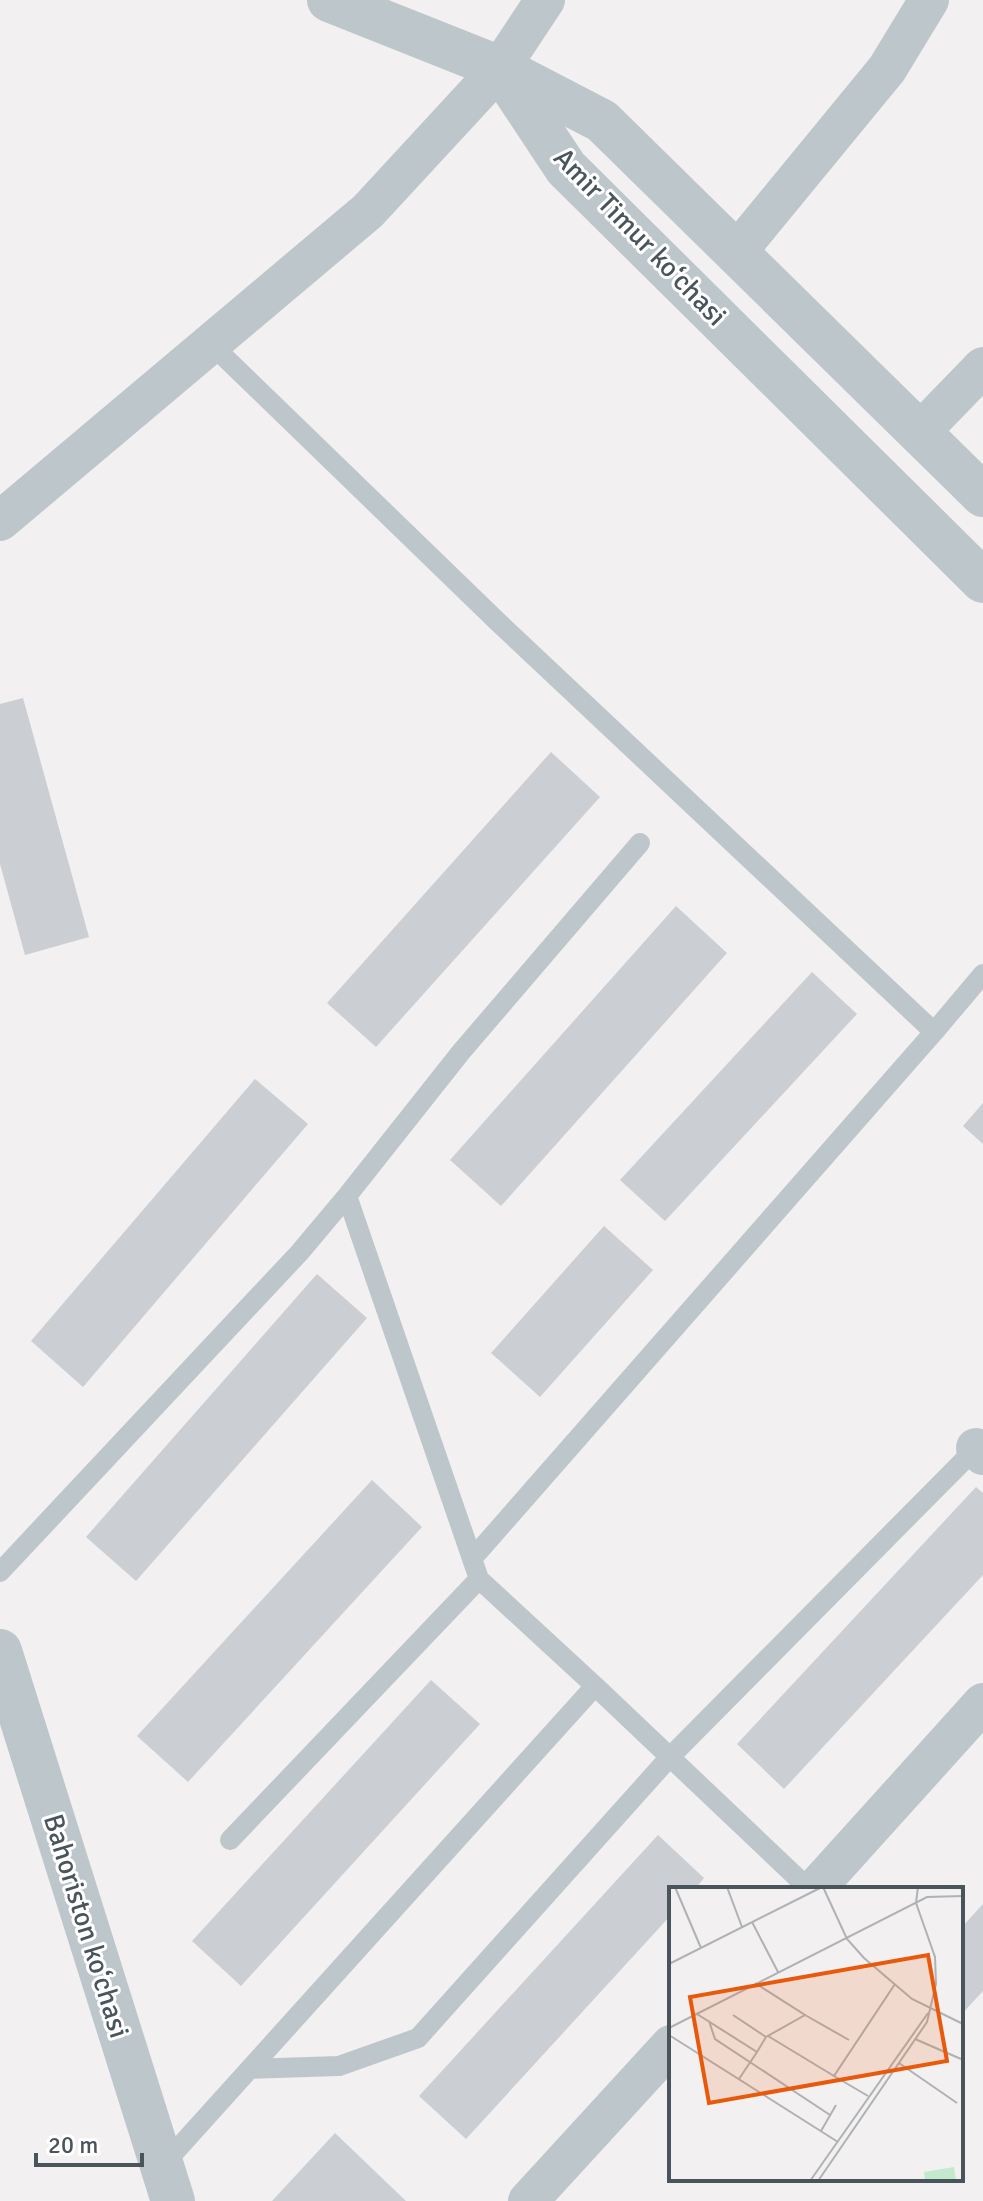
<svg xmlns="http://www.w3.org/2000/svg" width="983" height="2201" viewBox="0 0 983 2201" font-family="Signika,sans-serif">
	<style>
		.building { fill: #cbced2 }
		.lines { fill: none; stroke-linecap: round; stroke-linejoin: round }
		.service { stroke: #bdc6cb; stroke-width: 20 }
		.minor { stroke: #bdc6cb; stroke-width: 40 }
		.tertiary { stroke: #bdc6cb; stroke-width: 44 }
		.labels { text-anchor: middle; dominant-baseline: central; stroke-width: 6; stroke-linejoin: round; paint-order: stroke }
		.street-label { font-size: 28px; fill: #4a555b; stroke: #fff }
		.inset-road { fill: none; stroke: #afb2b4; stroke-width: 2 }
		.view { fill: #e8590c; fill-opacity: 0.15; stroke: #e8590c; stroke-width: 4 }
		.inset-edge { fill: none; stroke: #4a555b; stroke-width: 4 }
	</style>
	<rect width="100%" height="100%" fill="#f2f0f0"/>
	<path class="building" d="M23,698L89,937L25,955L0,864V704Z
		M551,752L600,797L376,1047L327,1003Z
		M676,906L727,953L501,1206L450,1160Z
		M812,972L857,1014L665,1221L620,1180Z
		M255,1079L308,1124L83,1387L31,1341Z
		M983,1103V1144L963,1126Z
		M604,1226L653,1270L540,1397L491,1353Z
		M317,1274L367,1318L136,1581L86,1537Z
		M372,1480L422,1527L188,1782L137,1736Z
		M976,1487L983,1493V1575L784,1789L737,1744Z
		M431,1680L480,1724L241,1986L192,1941Z
		M658,1835L704,1878L695,1889H671V1915L466,2139L419,2096Z
		M983,1904V1991L961,2015V1928Z
		M335,2133L406,2201H272Z"/>
	<g class="lines">
		<path class="service" d="M210,343L499,623L934,1032L983,974
			M347,1196L461,1052L640,843
			M472,1559L934,1032
			M0,1572L300,1252L347,1196L479,1579L595,1686
			M230,1840L479,1579
			M250,2069L339,2066L418,2038L668,1759L980,1444
			M163,2165L595,1686L809,1889"/>
		<path class="minor" d="M736,253L887,69L929,0
			M919,433L983,367
			M0,521L368,211L500,68L545,0
			M976,1448L983,1455
			M815,1889L983,1703
			M528,2201L671,2045"/>
		<path class="tertiary" d="M329,0L500,68L602,121L983,495
			M501,70L566,168L983,581
			M0,1651L173,2201"/>
	</g>
	<g class="labels">
		<g class="street-label">
			<text transform="translate(640 237) rotate(46)">Amir Timur ko‘chasi</text>
			<text transform="translate(86 1926) rotate(73)">Bahoriston ko‘chasi</text>
		</g>
	</g>
	<g transform="translate(669 1887)">
		<rect width="294" height="294" fill="#f2f0f0"/>
		<path d="M285,280L287,294H256L255,285Z" fill="#c4eace"/>
		<path class="inset-road" d="M6,0L32,61M58,0L73,40M154,0L178,52L195,71L243,112L294,137M83,35L109,85M0,77L153,0M86,96L136,128L97,150L88,165M28,127L88,165L70,192M64,128L97,150M136,128L180,153M40,134L46,152L161,228M0,141L258,10L294,9M0,148L169,255M99,149L165,189M246,152L292,172M230,176L288,216M199,209L165,189L226,97M152,244L167,218M141,294L259,126M149,294L258,135L267,97L266,70L247,16L249,0"/>
		<path class="view" d="M259,68L278,174L40,216L21,110Z"/>
		<rect width="294" height="294" class="inset-edge"/>
	</g>
	<path d="M36 2153v12h106v-12" fill="none" stroke="#4a555b" stroke-width="4"/>
	<text x="48" y="2153" font-size="24" fill="#4a555b" stroke="#ffffff" stroke-width="6" paint-order="stroke">20 m</text>
</svg>
